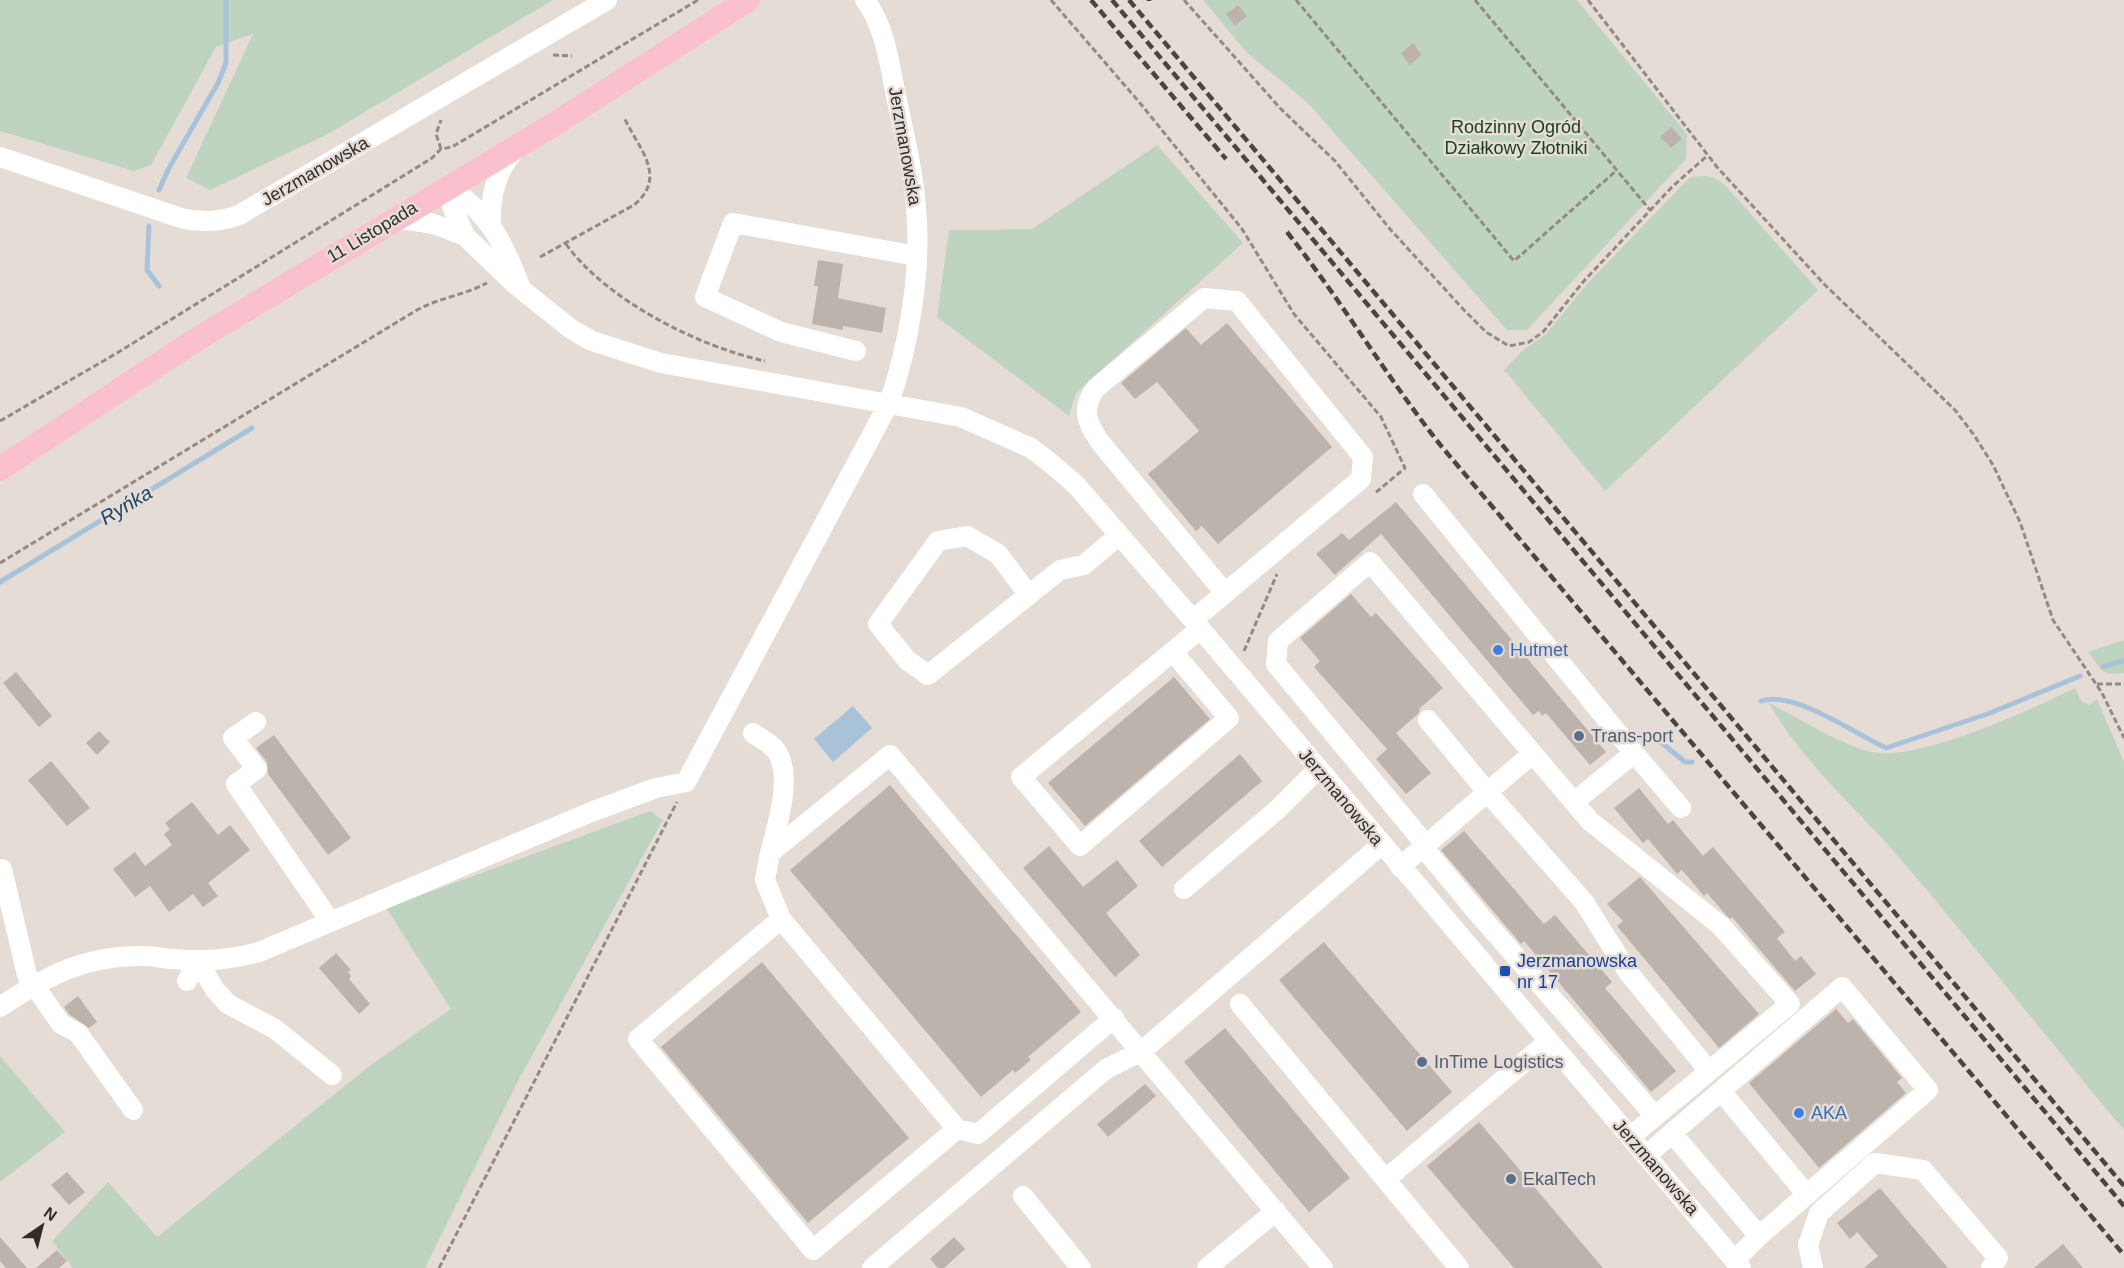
<svg xmlns="http://www.w3.org/2000/svg" width="2124" height="1268" viewBox="0 0 2124 1268" font-family="Arial,sans-serif">
	<style>
		.green { fill: #bfd4c0 }
		.water { fill: #a8c3d9 }
		.lines { fill: none; stroke-linecap: round; stroke-linejoin: round }
		.stream { stroke: #a8c3d9; stroke-width: 5 }
		.building { fill: #bdb3ad }
		.path { stroke: #918a85; stroke-width: 3; stroke-dasharray: 6 3; stroke-linecap: butt }
		.minor { stroke: #fff; stroke-width: 20 }
		.major { stroke: #fac0cd; stroke-width: 24 }
		.rail { stroke: #4a4542; stroke-width: 4.5; stroke-dasharray: 9 4.5; stroke-linecap: butt }
		.shop-dot { fill: #3f7fe0; stroke: #e6dcd6; stroke-width: 2 }
		.service-dot { fill: #5c6f8a; stroke: #e6dcd6; stroke-width: 2 }
		.transit-dot { fill: #1a4fb4; stroke: #e6dcd6; stroke-width: 2 }
		.labels { text-anchor: middle; dominant-baseline: central; stroke-width: 5; stroke-linejoin: round; paint-order: stroke }
		.park-label { font-size: 18px; fill: #19401f; stroke: #e6dcd6 }
		.street-label { font-size: 18px; fill: #312d2a; stroke: #e6dcd6 }
		.shop-label { font-size: 18px; fill: #366cbe; stroke: #e6dcd6; text-anchor: start }
		.service-label { font-size: 18px; fill: #4e5e75; stroke: #e6dcd6; text-anchor: start }
		.transit-label { font-size: 18px; fill: #164399; stroke: #e6dcd6; text-anchor: start }
		.water-label { font-size: 20px; font-style: italic; fill: #194666; stroke: #e6dcd6 }
	</style>
	<rect width="100%" height="100%" fill="#e6dcd6"/>
	<path class="green" d="M0,0H553L328,134L210,190L186,178L253,34L216,47L151,165L134,171L0,131Z
		M1203,0H1577L1687,134L1686,159L1527,330H1507L1308,103L1247,53Z
		M1157,145L1243,243L1076,393L1069,416L937,317L949,230L1032,229Z
		M1706,176L1715,178L1725,185L1818,290L1605,491L1504,370L1522,351L1546,334L1586,285L1690,177Z
		M2124,640V673C2099,676 2103,670 2088,652Z
		M2075,688L2081,701L2089,705L2097,699L2124,762V1130C2050,1042 1979,951 1904,863C1859,810 1803,764 1769,703C1796,717 1843,746 1872,752C1918,762 2032,709 2075,688Z
		M650,811L663,820L518,1081L425,1268H73L52,1241L108,1182L157,1237L372,1064L451,1009L386,908Z
		M0,1056L65,1132L0,1182Z"/>
	<path class="water" d="M853,706L872,728L833,762L814,739Z"/>
	<g class="lines">
		<path class="stream" d="M159,190L169,168L218,83L226,63V0
			M149,226L147,270L159,286
			M0,582L252,428
			M2103,667L2124,660
			M1761,701C1794,690 1855,734 1886,748L1990,713L2080,676
			M1662,743L1685,762H1692"/>
	</g>
	<path class="building" d="M1238,5L1247,16L1235,26L1226,14Z
		M1413,43L1422,55L1410,65L1401,53Z
		M1671,127L1682,139L1671,148L1660,137Z
		M818,260L843,264L838,298L886,308L882,333L843,326V330L812,324L818,286H814Z
		M1227,323L1332,447L1218,544L1202,526L1196,531L1148,474L1199,431L1157,382L1135,399L1121,383L1186,328L1201,345Z
		M1396,502L1606,752L1590,765L1546,713L1542,716L1539,711L1533,715L1381,534L1335,575L1316,554L1342,533L1349,540Z
		M1351,594L1371,617L1376,613L1443,688L1419,709L1420,711L1417,715L1396,733L1431,773L1406,794L1376,759L1387,749L1314,667L1320,661L1300,638Z
		M16,672L52,716L39,727L3,683Z
		M1174,677L1210,719L1085,826L1048,783Z
		M99,731L110,742L97,755L86,743Z
		M274,735L351,838L328,855L268,774L267,762L256,748Z
		M1240,754L1262,781L1162,867L1139,841Z
		M51,761L90,808L67,826L28,780Z
		M890,785L1081,1012L1028,1057L1031,1060L1015,1073L1013,1070L981,1097L790,870Z
		M1639,788L1668,824L1673,820L1703,856L1713,847L1785,932L1777,938L1795,961L1801,956L1816,974L1795,991L1732,917L1730,919L1726,915L1707,893L1704,896L1682,870L1677,874L1648,839L1643,843L1614,808Z
		M192,802L218,835L230,825L250,850L208,883L218,896L203,907L193,894L169,912L150,886L135,897L113,869L135,852L145,866L172,845L164,834L170,829L165,823Z
		M1464,831L1544,924L1555,915L1612,982L1605,988L1676,1071L1651,1092L1524,941L1521,944L1441,850Z
		M1049,846L1083,887L1117,860L1138,886L1106,913L1140,955L1115,977L1023,868Z
		M1640,877L1759,1014L1719,1048L1617,926L1623,921L1607,904Z
		M1324,942L1452,1092L1407,1131L1279,980Z
		M336,953L351,970L348,972L351,976L349,979L370,1004L359,1014L319,968Z
		M762,962L909,1138L808,1223L661,1047Z
		M78,996L97,1022L89,1028L70,1015L64,1007Z
		M1836,1009L1848,1023L1853,1019L1902,1078L1897,1082L1906,1093L1819,1168L1749,1083Z
		M1225,1028L1350,1178L1309,1212L1184,1062Z
		M1145,1084L1156,1096L1108,1137L1097,1124Z
		M1479,1122L1603,1268H1514L1427,1166Z
		M67,1172L85,1192L69,1205L51,1185Z
		M1880,1188L1913,1227L1948,1268H1864L1878,1256L1857,1232L1850,1239L1837,1223Z
		M0,1237L27,1268H6L0,1261Z
		M954,1237L965,1249L944,1268H938L930,1259Z
		M2063,1244L2083,1268H2034Z
		M57,1250L67,1261L59,1268H36Z"/>
	<g class="lines">
		<path class="path" d="M1051,0L1140,103L1242,229L1294,314L1381,417L1405,468L1374,494
			M1184,0L1280,108L1335,161L1390,229L1463,309L1486,332L1509,346L1529,342L1543,332L1583,282L1672,187L1708,155
			M1296,0L1514,261L1617,170
			M1475,0L1650,210
			M1588,0L1717,167L1824,284L1955,410L1974,435L1993,465L2020,522L2053,620L2102,693L2124,738
			M553,55L572,56
			M441,149L436,134L441,120
			M566,244C606,300 699,347 765,361
			M540,257L634,205C669,176 637,147 624,117
			M0,421L117,353L432,158L441,149L452,147L698,0
			M0,563L417,310C439,298 464,295 487,283
			M1244,651L1277,574
			M2097,684H2124
			M439,1268L677,802"/>
		<path class="minor" d="M0,157L184,219C204,222 220,222 239,215L607,0
			M448,186L452,206L465,236L516,285L571,329L592,341L661,363L961,417L1031,448L1053,465L1076,485L1193,620L1741,1268
			M448,186C489,214 503,241 520,286
			M395,218L434,224L465,236
			M491,223C490,196 497,169 516,149
			M856,351L781,332L705,297L733,223L917,256
			M1423,494L1634,753L1574,802
			M1029,595L998,554L967,536L938,541L878,624L907,660L928,675L1060,570L1084,565L1119,535
			M1193,620L1361,479L1363,457L1237,301L1204,298L1096,388C1081,408 1086,422 1100,442L1225,593
			M1173,652L1229,718L1080,846L1021,777L1200,629
			M1428,720L1488,793L1584,902L1628,972L1709,1071
			M256,722L233,738L257,769L236,784L330,921
			M753,733C761,739 774,745 778,754C792,778 777,827 770,853
			M1634,753L1681,808
			M1426,845L1276,664L1278,641L1370,562L1590,821L1721,926L1790,1004L1630,1137
			M1423,847L1482,918L1655,1116
			M1400,867L1532,754
			M2,869L27,975L61,1024L78,1033L133,1110
			M1184,889L1278,809L1317,770
			M781,919L638,1039L813,1250L957,1129
			M198,961L215,990L228,1004L275,1029L332,1075
			M187,981L198,961
			M1240,1004L1459,1268
			M0,1007C48,975 85,955 145,956C154,956 164,959 173,959C203,962 230,960 259,952L591,812L656,788L686,782L889,403C909,346 922,268 916,208C913,168 903,130 895,91C889,60 884,25 865,0
			M1114,1018L978,1134L957,1129L781,919L765,880L770,853L890,755L1323,1268
			M1721,1091L1807,1195
			M1646,1156L1672,1133
			M1386,1179L1549,1041
			M1023,1196L1081,1268
			M1735,1260L1759,1236L1928,1090L1842,987L1672,1133L1759,1236
			M872,1268L1106,1069L1142,1051L1381,845
			M1207,1268L1276,1211
			M1813,1268L1808,1245L1819,1213L1875,1163L1923,1170L1998,1258L1991,1268"/>
		<path class="major" d="M0,469L194,341L556,123L748,0"/>
		<path class="rail" d="M1091,0L1226,159
			M1112,0L2124,1206
			M1129,0L2124,1186
			M1149,0V1
			M1287,232C1342,301 1387,378 1442,447L2124,1255"/>
	</g>
	<g class="shop-dot">
		<circle cx="1498" cy="650" r="6"/>
		<circle cx="1799" cy="1113" r="6"/>
	</g>
	<g class="service-dot">
		<circle cx="1579" cy="736" r="6"/>
		<circle cx="1422" cy="1062" r="6"/>
		<circle cx="1511" cy="1179" r="6"/>
	</g>
	<rect class="transit-dot" x="1499" y="965" width="12" height="12" rx="3"/>
	<g class="labels">
		<g class="park-label">
			<text x="1516" y="127">Rodzinny Ogród<tspan x="1516" dy="21">Działkowy Złotniki</tspan></text>
		</g>
		<g class="street-label">
			<text transform="translate(905 146) rotate(80)">Jerzmanowska</text>
			<text transform="translate(315 171) rotate(-30)">Jerzmanowska</text>
			<text transform="translate(372 232) rotate(-31)">11 Listopada</text>
			<text transform="translate(1341 797) rotate(50)">Jerzmanowska</text>
			<text transform="translate(1656 1167) rotate(49)">Jerzmanowska</text>
		</g>
		<g class="shop-label">
			<text x="1510" y="650">Hutmet</text>
			<text x="1811" y="1113">AKA</text>
		</g>
		<g class="service-label">
			<text x="1591" y="736">Trans-port</text>
			<text x="1434" y="1062">InTime Logistics</text>
			<text x="1523" y="1179">EkalTech</text>
		</g>
		<g class="transit-label">
			<text x="1517" y="961">Jerzmanowska<tspan x="1517" dy="21">nr 17</tspan></text>
		</g>
		<g class="water-label">
			<text transform="translate(126 505) rotate(-31)">Ryńka</text>
		</g>
	</g>
	<g transform="translate(42 1226) rotate(35)" stroke="#e6dcd6" stroke-width="4.5" paint-order="stroke">
	<path d="M0-4.5L10 22L0 15L-10 22Z" fill="#312d2a"/>
	<text y="-9" font-size="16" font-weight="bold" text-anchor="middle" fill="#312d2a">N</text>
	</g>
</svg>
